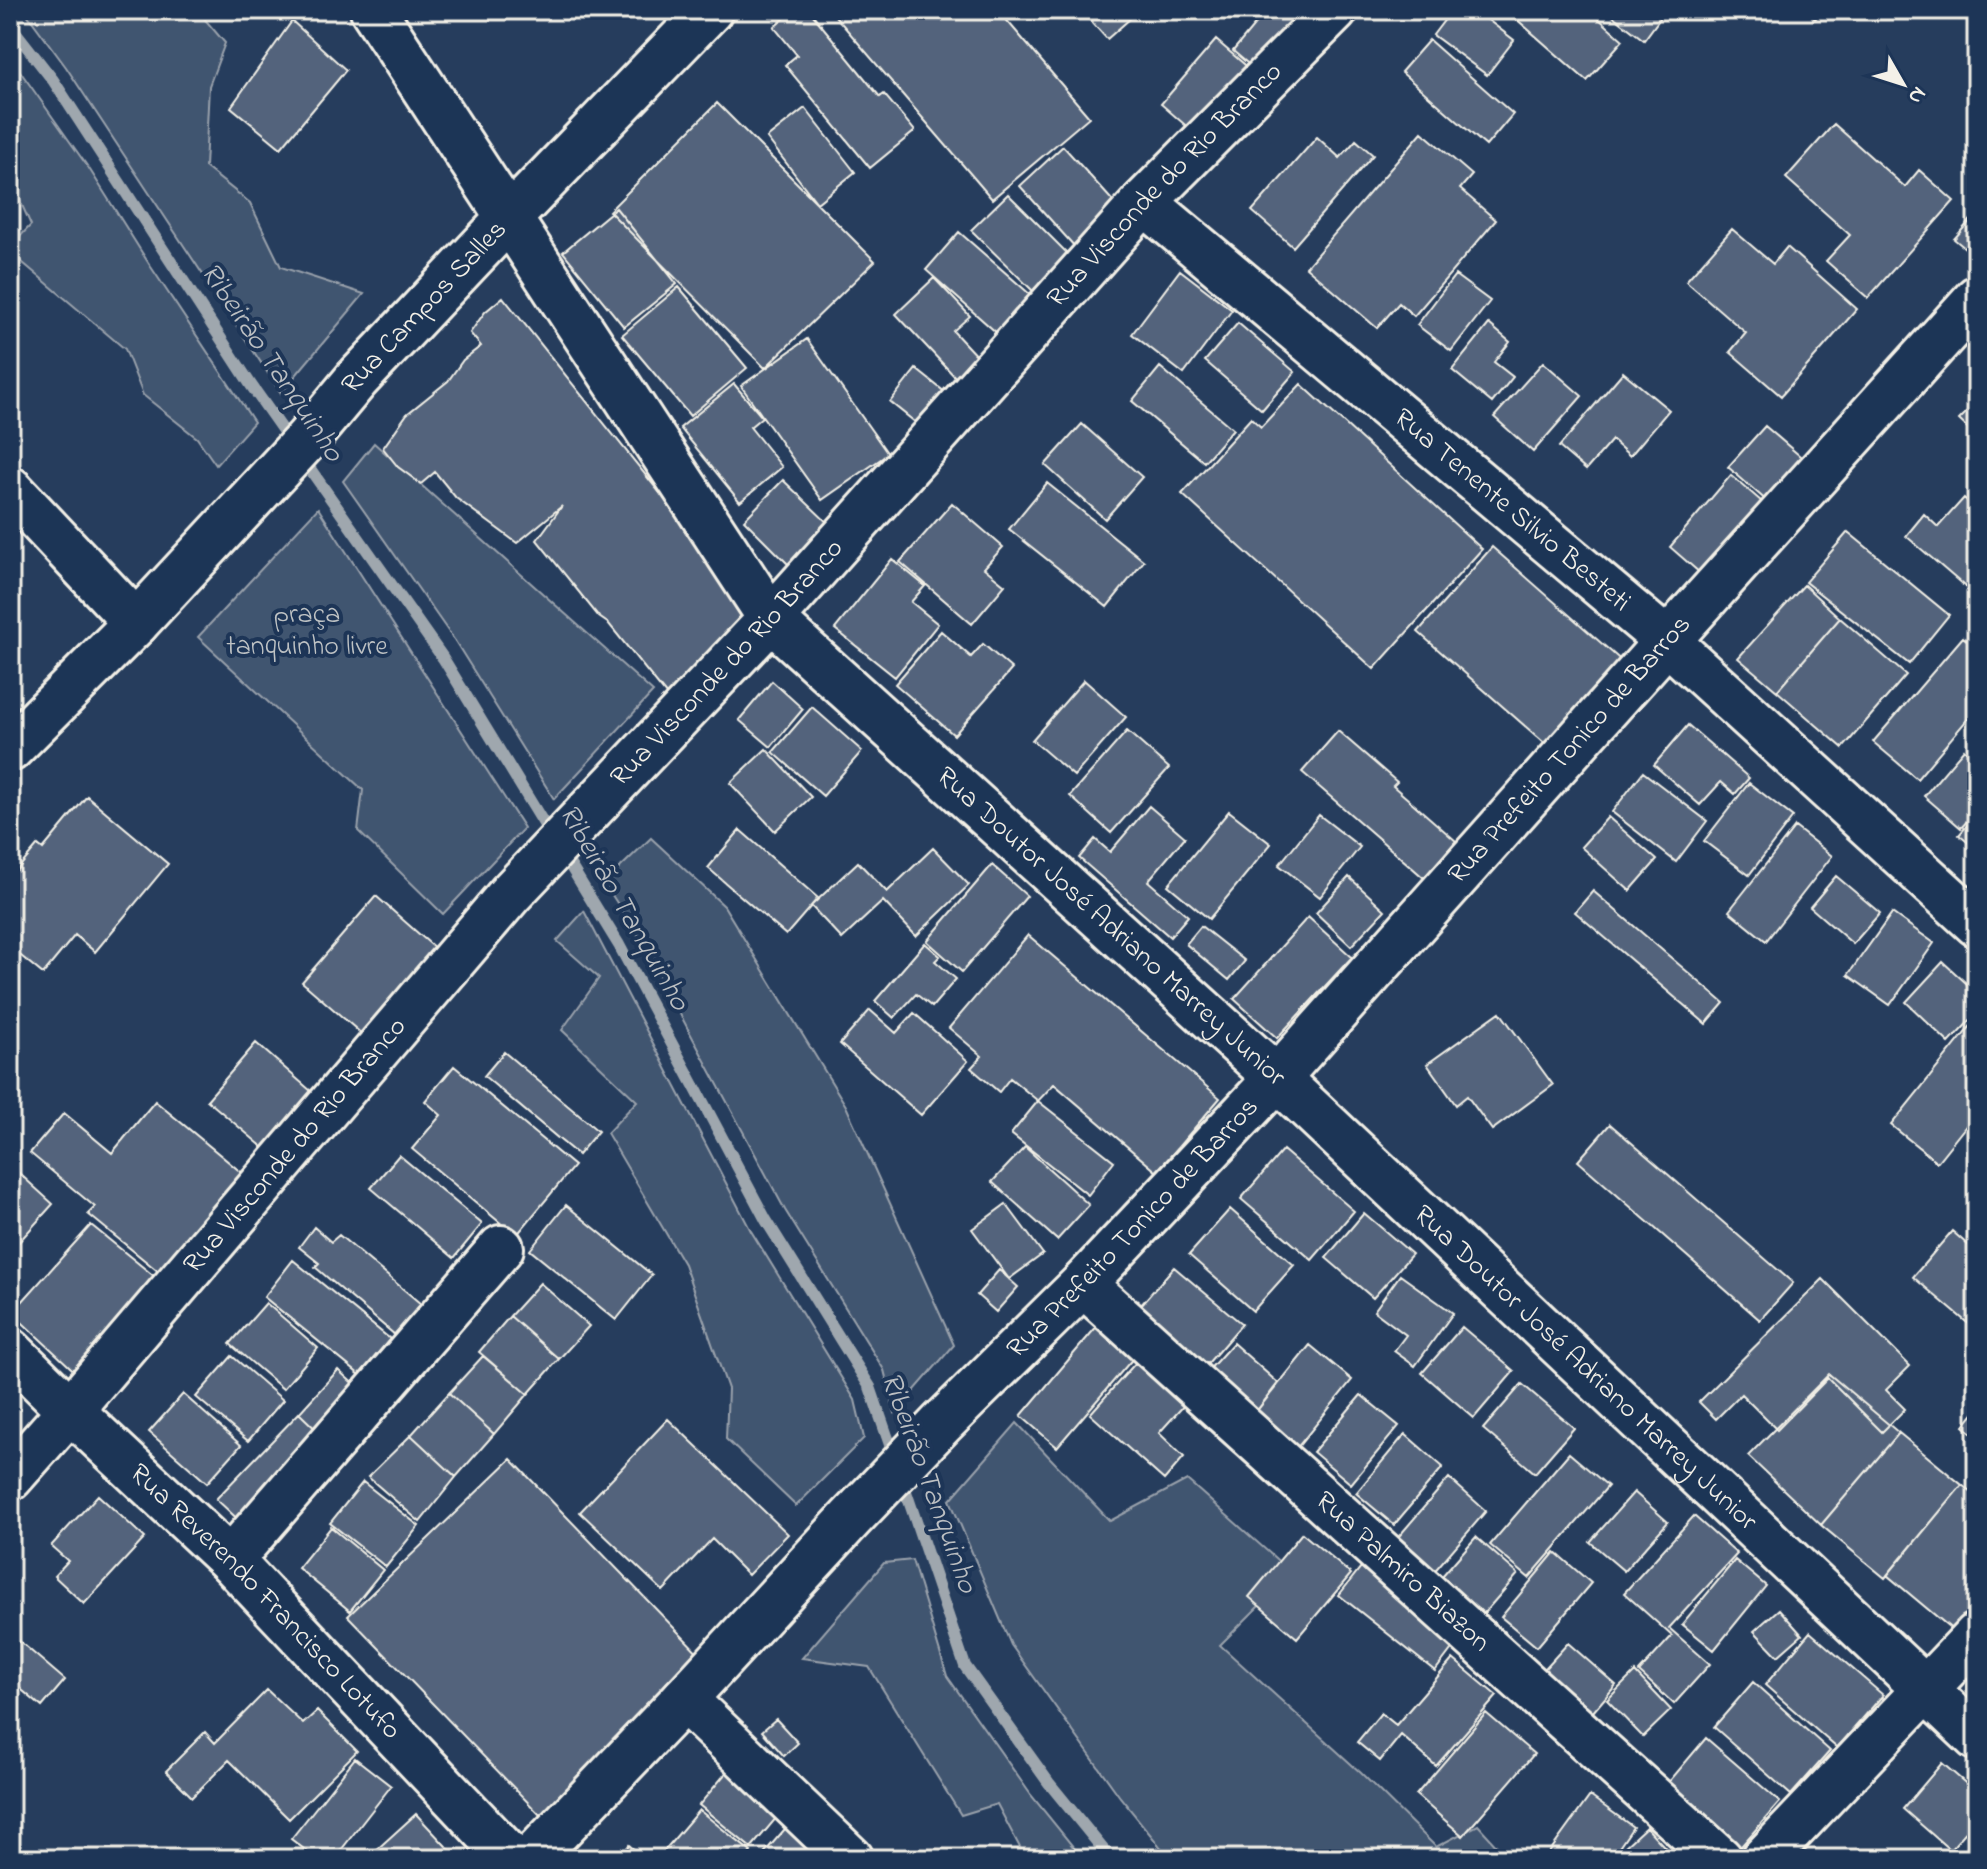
<svg xmlns="http://www.w3.org/2000/svg" width="1987" height="1869" viewBox="0 0 1987 1869" font-family="'Indie Flower',sans-serif">
	<style>
		.green { fill: #40546f; stroke: #9aa2ac; stroke-width: 2 }
		.lines { fill: none; stroke-linecap: round; stroke-linejoin: round }
		.stream { stroke: #9fa7ae; stroke-width: 12 }
		.building { fill: #52647b; stroke: #f4f1e8; stroke-width: 2 }
		.minor-casing { stroke: #f4f1e8; stroke-width: 50 }
		.minor { stroke: #1d3557; stroke-width: 44 }
		.labels { text-anchor: middle; dominant-baseline: central; stroke-width: 8; stroke-linejoin: round; paint-order: stroke }
		.street-label { font-size: 28px; fill: #f4f1e8; stroke: #1d3557 }
		.park-label { font-size: 28px; fill: #bec2c4; stroke: #1d3557 }
		.water-label { font-size: 30px; font-style: italic; fill: #bcbfc2; stroke: #1d3557 }
	</style>
	<rect width="100%" height="100%" fill="#263d5d"/>
	<filter id="ink" filterUnits="userSpaceOnUse"><feTurbulence type="fractalNoise" baseFrequency=".0125" numOctaves="2"/><feDisplacementMap in="SourceGraphic" scale="16" xChannelSelector="R" yChannelSelector="G"/><feConvolveMatrix kernelMatrix="1 2 1 2 8 2 1 2 1" color-interpolation-filters="sRGB"/></filter>
	<g filter="url(#ink)">
		<path class="green" d="M24,10H197L225,43L209,86L205,167L250,203L281,267L364,294L281,393L66,67Z
			M10,57L90,170L151,267L254,422L216,465L197,438L143,395L125,349L10,252V247L31,225L17,194V112L10,100Z
			M374,443L653,692L554,799L455,641L343,481Z
			M318,508L524,828L443,914L358,831L363,790L198,637Z
			M651,838L724,906L846,1106L954,1345L895,1413L884,1370L785,1210L636,932L604,883Z
			M584,911L751,1231L855,1400L864,1438L796,1506L726,1439L728,1389L684,1264L607,1133L637,1101L562,1030L599,978L557,941Z
			M1017,1423L1110,1521L1187,1480L1292,1573L1220,1645L1361,1773L1436,1847L1478,1825L1509,1859H1170L1120,1797L1011,1645L950,1500Z
			M912,1560L947,1676L1031,1795L1083,1859H1026L997,1804L961,1815L869,1667L802,1658L884,1563Z"/>
		<g class="lines">
			<path class="stream" d="M10,25L53,80L251,385L443,658L552,837
				M562,852L619,945L766,1220L870,1387L895,1459
				M901,1477L965,1666L1049,1783L1111,1859"/>
		</g>
		<path class="building" d="M795,10H809L880,97L884,94L915,131L870,168L785,65L797,55L774,27Z
			M830,10H998L1089,117L992,199Z
			M1081,10H1140L1107,39Z
			M1267,10H1312L1267,80L1233,51Z
			M1452,10H1475L1514,40L1487,75L1433,35Z
			M1506,10H1589L1623,40L1587,81Z
			M1605,10H1666L1644,40Z
			M1805,10H1823L1815,19Z
			M292,21L346,70L281,148L231,107Z
			M1216,40L1265,82L1200,138L1161,104Z
			M1429,40L1513,114L1486,146L1401,72Z
			M717,103L875,261L765,368L609,211Z
			M805,108L855,172L817,203L767,138Z
			M1834,124L1905,187L1919,170L1954,201L1868,298L1826,261L1850,235L1786,178Z
			M1422,132L1472,175L1460,189L1496,220L1414,316L1399,303L1377,328L1306,267Z
			M1317,137L1340,158L1356,140L1373,155L1293,247L1252,211Z
			M1063,146L1120,209L1076,248L1020,186Z
			M1008,194L1071,257L1035,293L971,230Z
			M616,208L677,284L624,327L563,252Z
			M1977,213V258L1954,239Z
			M1732,229L1773,264L1787,247L1857,309L1781,396L1730,352L1746,333L1686,281Z
			M959,232L1032,296L998,334L926,270Z
			M1180,270L1232,310L1184,374L1132,334Z
			M1455,275L1490,301L1451,351L1417,325Z
			M934,278L970,316L953,331L980,360L958,380L896,314Z
			M679,287L747,368L690,416L622,335Z
			M503,297L764,623L675,706L609,624L599,617L537,540L562,506L517,543L456,498L435,472L421,484L398,467L383,448L407,414L448,381L463,360L481,346L470,333L485,312Z
			M1238,323L1295,372L1262,410L1205,361Z
			M1489,324L1510,342L1494,362L1513,377L1492,403L1452,370Z
			M807,339L888,454L822,500L741,386Z
			M1543,362L1582,396L1533,452L1494,417Z
			M1160,367L1233,429L1204,462L1132,401Z
			M916,369L946,393L920,426L890,402Z
			M1623,372L1669,410L1630,456L1612,440L1586,470L1559,447Z
			M734,384L762,417L750,427L782,467L740,502L680,428Z
			M1301,384L1482,549L1374,669L1182,494L1251,418L1261,427Z
			M1977,402V437L1959,420Z
			M1082,424L1142,477L1105,519L1045,465Z
			M1765,426L1814,468L1777,510L1728,467Z
			M1731,475L1769,508L1708,580L1670,547Z
			M783,480L832,527L792,568L744,520Z
			M1047,483L1144,561L1107,607L1009,529Z
			M1964,498L1977,509V597L1906,536L1924,514L1938,527Z
			M952,503L1003,547L984,568L1005,585L972,624L900,562Z
			M1848,532L1949,615L1909,664L1805,582Z
			M1492,547L1624,663L1550,748L1418,632Z
			M892,559L925,586L911,602L938,624L895,677L835,629Z
			M1804,585L1840,618L1777,691L1738,658Z
			M1840,618L1906,675L1843,748L1777,691Z
			M941,631L971,657L983,644L1012,669L954,735L895,684Z
			M1963,637L1977,649V708L1917,779L1873,742Z
			M1084,680L1126,717L1074,776L1032,740Z
			M772,681L803,709L771,747L739,720Z
			M812,707L862,751L823,796L773,752Z
			M1688,725L1749,778L1735,794L1721,782L1700,805L1654,765Z
			M1127,731L1169,768L1111,833L1070,796Z
			M1338,731L1397,782L1393,786L1456,841L1424,878L1302,772Z
			M766,749L811,797L775,831L730,783Z
			M1964,749L1977,761V810L1961,828L1924,796Z
			M1643,772L1707,821L1676,862L1612,812Z
			M1749,783L1793,817L1749,875L1704,841Z
			M87,796L168,864L95,952L75,935L43,974L10,947V878L38,845L43,849Z
			M1149,806L1185,837L1148,881L1188,916L1170,937L1079,858L1095,839L1110,852Z
			M1229,811L1271,844L1209,919L1168,885Z
			M1977,814V850L1959,835Z
			M1319,815L1360,847L1320,897L1279,865Z
			M1608,817L1657,860L1630,891L1581,847Z
			M1795,827L1832,856L1766,941L1729,911Z
			M740,830L818,898L786,935L708,868Z
			M933,848L969,885L916,936L883,901L842,939L811,906L858,862L887,892Z
			M992,865L1027,896L962,972L927,941Z
			M1836,876L1880,913L1853,944L1810,907Z
			M1349,877L1385,910L1351,946L1316,913Z
			M1593,891L1724,1003L1706,1024L1575,912Z
			M376,896L445,957L371,1042L302,982Z
			M1892,913L1934,943L1890,1005L1848,975Z
			M1308,917L1352,957L1277,1038L1234,999Z
			M1201,926L1245,961L1229,980L1186,944Z
			M1028,935L1220,1098L1157,1172L1054,1084L1038,1101L1010,1078L999,1092L971,1068L982,1056L949,1028Z
			M925,943L940,956L935,961L956,979L932,1007L916,994L894,1018L875,1001Z
			M1943,962L1977,993V1013L1949,1043L1906,1002Z
			M870,1010L896,1033L914,1013L968,1061L921,1115L840,1044Z
			M1500,1012L1553,1085L1492,1130L1467,1096L1456,1105L1427,1064Z
			M1977,1018V1112L1937,1162L1891,1125Z
			M256,1043L327,1105L278,1160L207,1100Z
			M504,1052L598,1131L578,1155L484,1076Z
			M454,1066L574,1166L516,1236L412,1149L441,1115L425,1101Z
			M155,1101L248,1178L170,1281L88,1214L95,1207L30,1153L64,1113L112,1153Z
			M1038,1101L1114,1161L1088,1195L1011,1134Z
			M1610,1124L1793,1283L1760,1320L1578,1161Z
			M1025,1147L1089,1205L1057,1240L992,1182Z
			M1283,1150L1354,1211L1312,1260L1241,1199Z
			M399,1155L482,1224L454,1258L371,1188Z
			M10,1165L53,1204L10,1252Z
			M1006,1204L1043,1254L1009,1279L972,1229Z
			M566,1205L652,1275L616,1320L530,1250Z
			M1230,1209L1294,1265L1253,1311L1189,1255Z
			M1364,1213L1412,1254L1373,1298L1326,1258Z
			M91,1225L165,1285L83,1379L12,1313Z
			M314,1227L331,1242L339,1235L421,1304L395,1335L315,1267L319,1263L299,1247Z
			M1952,1231L1977,1253V1331L1913,1277Z
			M293,1260L390,1339L360,1375L264,1297Z
			M1174,1267L1242,1324L1202,1370L1134,1313Z
			M999,1270L1018,1287L996,1312L977,1295Z
			M1400,1275L1453,1313L1415,1366L1394,1351L1406,1335L1374,1311Z
			M1823,1279L1910,1366L1886,1390L1905,1409L1882,1432L1828,1378L1777,1430L1741,1394L1716,1419L1699,1402Z
			M540,1283L589,1326L559,1359L510,1316Z
			M266,1303L318,1348L283,1389L230,1344Z
			M510,1316L559,1359L528,1394L479,1352Z
			M1098,1325L1135,1356L1057,1447L1021,1416Z
			M1462,1327L1514,1371L1474,1418L1422,1373Z
			M1233,1343L1278,1383L1255,1413L1206,1373Z
			M1310,1345L1352,1380L1297,1448L1255,1413Z
			M232,1356L283,1400L248,1441L196,1397Z
			M483,1356L528,1394L494,1434L449,1393Z
			M1139,1359L1187,1402L1159,1433L1184,1457L1164,1480L1090,1414Z
			M338,1370L367,1396L328,1441L299,1413Z
			M1829,1374L1899,1433L1821,1525L1748,1456Z
			M1522,1384L1574,1428L1535,1473L1483,1429Z
			M449,1393L494,1434L456,1477L411,1435Z
			M183,1394L241,1445L207,1483L149,1432Z
			M1361,1395L1399,1426L1351,1484L1313,1452Z
			M1977,1410V1437L1964,1426Z
			M299,1413L328,1441L245,1526L216,1499Z
			M668,1419L788,1534L748,1575L712,1539L663,1591L580,1512Z
			M1899,1433L1962,1485L1885,1578L1821,1525Z
			M1405,1434L1443,1467L1394,1525L1356,1493Z
			M411,1435L456,1477L420,1522L368,1477Z
			M1569,1453L1608,1486L1529,1578L1490,1545Z
			M511,1459L706,1661L543,1818L348,1616Z
			M1449,1478L1486,1511L1432,1574L1394,1542Z
			M363,1482L419,1526L386,1567L330,1523Z
			M1962,1485L1977,1497V1604L1954,1631L1887,1575Z
			M1634,1492L1668,1522L1624,1571L1590,1542Z
			M98,1495L145,1538L84,1604L54,1576L68,1561L51,1546Z
			M1694,1516L1737,1554L1669,1628L1710,1664L1674,1704L1639,1672L1672,1636L1624,1593Z
			M331,1527L383,1570L350,1611L298,1568Z
			M1302,1533L1351,1574L1297,1638L1249,1597Z
			M1476,1537L1518,1574L1478,1620L1436,1583Z
			M1555,1552L1591,1583L1537,1647L1501,1617Z
			M1735,1560L1766,1586L1714,1650L1682,1624Z
			M1361,1567L1457,1642L1435,1671L1339,1595Z
			M1779,1609L1802,1635L1778,1656L1754,1631Z
			M1810,1632L1883,1695L1837,1748L1765,1685Z
			M10,1633L65,1680L42,1707L10,1680Z
			M1568,1643L1616,1685L1587,1719L1538,1676Z
			M1453,1659L1497,1696L1436,1766L1401,1735L1380,1761L1357,1742L1381,1713L1396,1725Z
			M1635,1672L1671,1710L1643,1737L1607,1700Z
			M1753,1682L1830,1751L1791,1795L1714,1727Z
			M267,1690L303,1724L317,1711L357,1751L289,1819L229,1760L192,1797L166,1771L205,1732L215,1743Z
			M1486,1713L1534,1754L1463,1836L1416,1795Z
			M776,1719L798,1743L784,1756L762,1731Z
			M1706,1738L1780,1802L1736,1852L1663,1789Z
			M355,1758L391,1786L334,1859H317L291,1839Z
			M1942,1763L1977,1793V1819L1950,1850L1903,1809Z
			M731,1767L783,1810L751,1848L699,1805Z
			M1590,1796L1633,1827L1611,1859H1555L1548,1854Z
			M699,1810L751,1852L745,1859H657Z
			M416,1814L458,1859H380L374,1852Z
			M791,1822L834,1859H759Z
			M1646,1827L1676,1859H1611Z
			M629,1845L645,1859H618Z"/>
		<g class="lines">
			<g class="minor-casing">
				<g id="minor">
					<path id="s1" d="M373,10L771,619L1277,1078L1977,1738"/>
					<path id="s2" d="M1144,202L1667,641L1977,924"/>
					<path d="M10,489L136,623"/>
					<path id="s3" d="M10,749L136,623L307,439L357,379L509,218L710,10"/>
					<path id="s4" d="M1083,1284L1720,1859"/>
					<path id="s5" d="M10,1351L70,1410L230,1560L512,1859"/>
					<path id="s6" d="M10,1478L70,1410L511,893L771,619L1144,202L1335,10"/>
					<path d="M230,1560L501,1248"/>
					<path d="M684,1699L851,1859"/>
					<path id="s7" d="M531,1859L684,1699L851,1518L942,1423L1083,1284L1277,1078L1667,641L1977,298"/>
					<path d="M1764,1859L1977,1635"/>
				</g>
			</g>
			<use href="#minor" class="minor"/>
		</g>
	</g>
	<g class="labels">
		<g class="street-label">
			<text stroke="none"><textPath href="#s6" startOffset="1734">Rua Visconde do Rio Branco</textPath></text>
			<text stroke="none"><textPath href="#s3" startOffset="606">Rua Campos Salles</textPath></text>
			<text stroke="none"><textPath href="#s2" startOffset="480">Rua Tenente Silvio Besteti</textPath></text>
			<text stroke="none"><textPath href="#s6" startOffset="1086">Rua Visconde do Rio Branco</textPath></text>
			<text stroke="none"><textPath href="#s7" startOffset="1520">Rua Prefeito Tonico de Barros</textPath></text>
			<text stroke="none"><textPath href="#s1" startOffset="1186">Rua Doutor José Adriano Marrey Junior</textPath></text>
			<text stroke="none"><textPath href="#s6" startOffset="438">Rua Visconde do Rio Branco</textPath></text>
			<text stroke="none"><textPath href="#s7" startOffset="872">Rua Prefeito Tonico de Barros</textPath></text>
			<text stroke="none"><textPath href="#s1" startOffset="1834">Rua Doutor José Adriano Marrey Junior</textPath></text>
			<text stroke="none"><textPath href="#s4" startOffset="430">Rua Palmiro Biazon</textPath></text>
			<text stroke="none"><textPath href="#s5" startOffset="358">Rua Reverendo Francisco Lotufo</textPath></text>
		</g>
		<g class="park-label">
			<text x="307" y="615">praça<tspan x="307" dy="32">tanquinho livre</tspan></text>
		</g>
		<g class="water-label">
			<text transform="translate(271 363) rotate(56)">Ribeirão Tanquinho</text>
			<text transform="translate(623 908) rotate(60)">Ribeirão Tanquinho</text>
			<text transform="translate(928 1483) rotate(70)">Ribeirão Tanquinho</text>
		</g>
	</g>
	<rect width="1987" height="1869" fill="none" stroke="#1d3557" stroke-width="40"/>
	<rect x="20" y="20" width="1947" height="1829" fill="none" stroke="#f4f1e8" stroke-width="3" filter="url(#ink)"/>
	<g transform="translate(1903 84) rotate(129)" stroke="#1d3557" stroke-width="6" paint-order="stroke">
	<path d="M0-6L14 30L0 20L-14 30Z" fill="#f4f1e8"/>
	<text y="-12" font-size="22" font-weight="bold" text-anchor="middle" fill="#f4f1e8">N</text>
	</g>
</svg>
